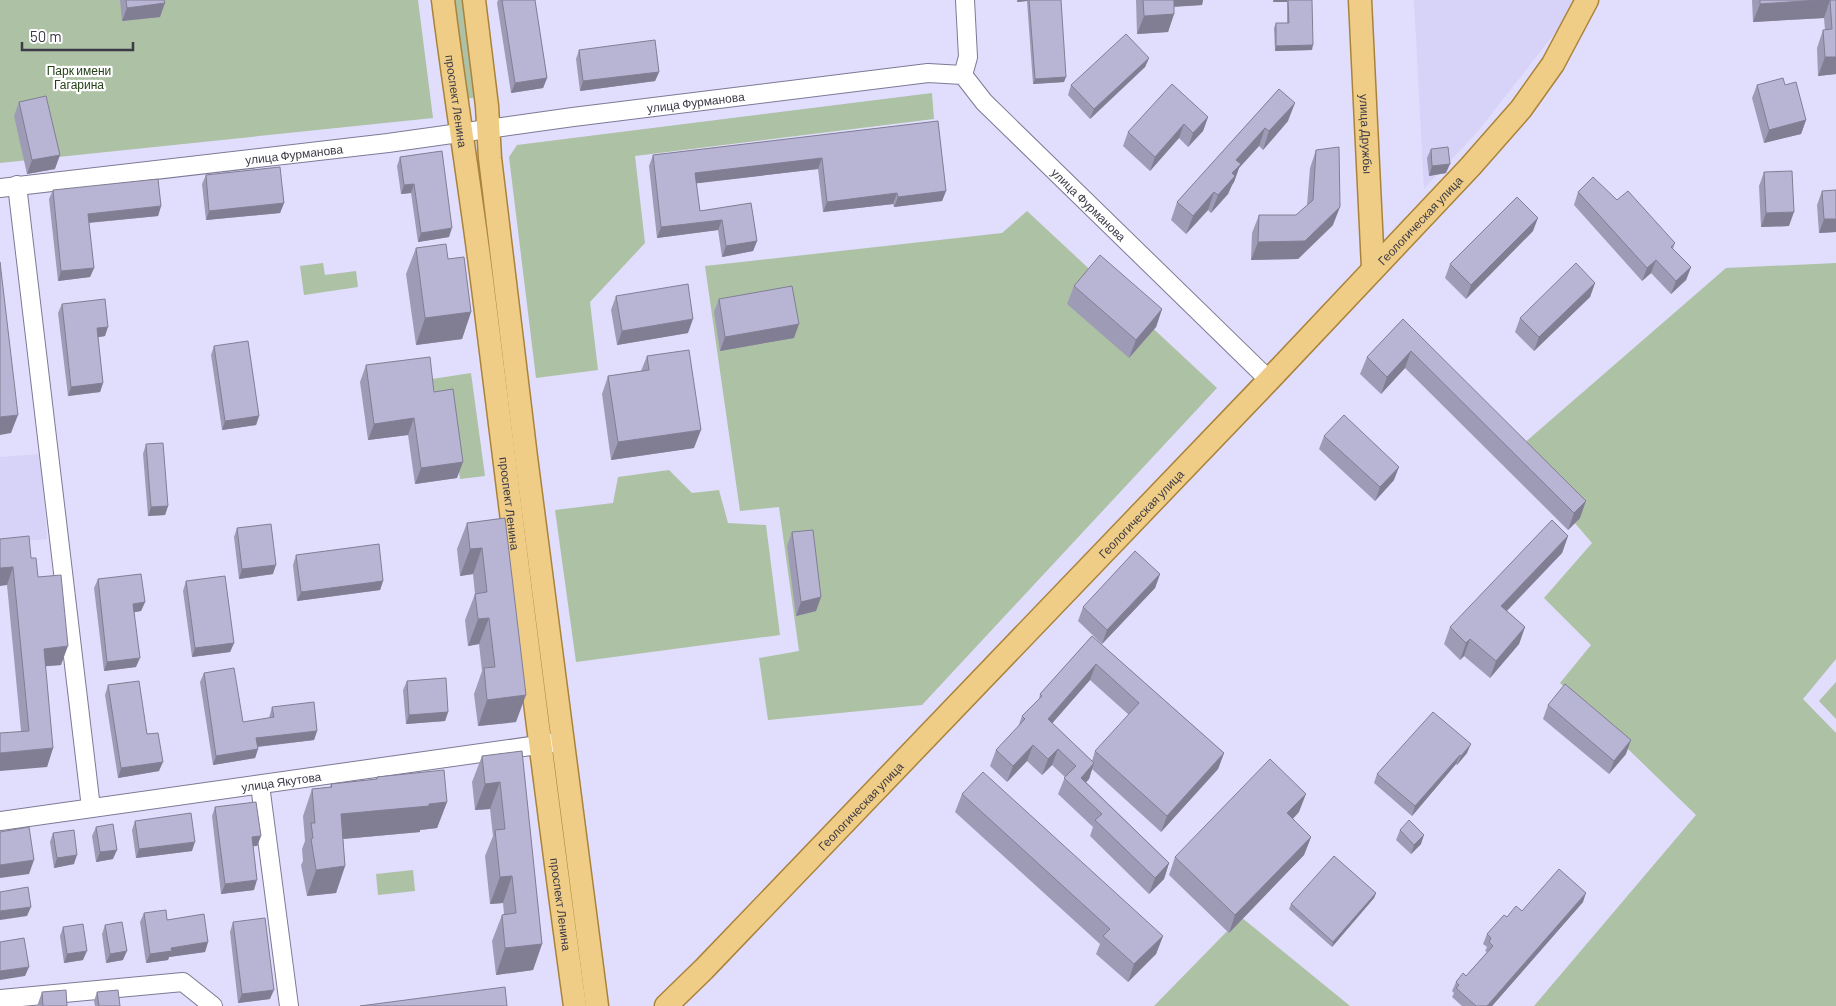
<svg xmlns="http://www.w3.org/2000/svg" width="1836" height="1006" viewBox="0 0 1836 1006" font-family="Barlow,sans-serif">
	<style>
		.built { fill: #d7d2f8 }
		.green { fill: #adc1a5 }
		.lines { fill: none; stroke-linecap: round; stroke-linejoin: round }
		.minor-casing { stroke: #7d7995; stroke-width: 20 }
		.major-casing { stroke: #aa833b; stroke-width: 25 }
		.minor { stroke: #fff; stroke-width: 18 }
		.major { stroke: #efcd86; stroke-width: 22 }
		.wall { fill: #9e9bb6; fill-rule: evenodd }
		.shaded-wall { fill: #817e94 }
		.building { fill: #b8b4d4; stroke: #817e94 }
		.labels { text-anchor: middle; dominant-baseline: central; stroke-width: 4.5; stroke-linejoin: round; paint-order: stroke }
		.park-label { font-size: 12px; fill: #244118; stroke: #fff }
		.street-label { font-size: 12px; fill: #3c3a47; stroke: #fff }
	</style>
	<rect width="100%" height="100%" fill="#e1ddfc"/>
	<path class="built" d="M1414,0H1572L1558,29L1479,130L1424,189Z
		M41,454L47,539L0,543V457Z"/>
	<path class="green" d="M0,0H418L433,118L0,163Z
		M453,0H466L478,97L466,99Z
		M932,93L934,119L635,156L645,243L590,302L598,370L536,378L509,157L517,145Z
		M1027,211L1217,388L922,705L768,720L759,658L799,651L779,507L740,511L705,266L1002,233Z
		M323,263L325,275L356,271L358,287L304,295L300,266Z
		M1836,263V659L1803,699L1836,733V1006H1534L1696,815L1560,683L1591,645L1544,598L1592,543L1514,452L1726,268Z
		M471,373L485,476L460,479L448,392L435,394L432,379Z
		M669,470L692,493L719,490L728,523L766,525L780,635L576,662L555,510L613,503L618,477Z
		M1836,682V719L1819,701Z
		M413,870L415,891L378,895L376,874Z
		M1241,917L1350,1006H1154Z"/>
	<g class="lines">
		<g class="minor-casing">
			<g id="minor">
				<path d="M963,75L968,57L965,0"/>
				<path d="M17,185L91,808"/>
				<path id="s1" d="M0,188L388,143L573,117L928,73L963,75L984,102L1269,380"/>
				<path d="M260,785L289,1006"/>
				<path id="s2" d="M0,821L552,743"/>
				<path d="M0,999L183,982L213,1006"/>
			</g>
		</g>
		<g class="major-casing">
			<g id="major">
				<path id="s3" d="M443,0C455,96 471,192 483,288C513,527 542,767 575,1006"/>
				<path d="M474,0L487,106L490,158L526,457L597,1006"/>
				<path id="s4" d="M1360,0L1373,268"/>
				<path id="s5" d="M666,1006L704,969L1269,380L1470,167L1521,109L1553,64L1587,0"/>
			</g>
		</g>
		<use href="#minor" class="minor"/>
		<use href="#major" class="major"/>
	</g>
	<path class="wall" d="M120,0H164L160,17L122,21Z
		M498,0H535L547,78L543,88L511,93L497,3Z
		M1017,0H1061L1064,82L1033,84L1027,1L1017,2Z
		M1136,0H1203L1202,5L1174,7V14L1168,32L1137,34Z
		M1273,0H1312V50L1275,51L1274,28L1276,23H1287V2H1273Z
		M1752,0H1836V74L1818,76L1817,48L1823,30H1825L1824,18L1753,22Z
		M579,50L659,72L655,81L580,91L576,59Z
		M1149,58L1145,67L1090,119L1068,95L1071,85Z
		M1757,85H1785L1806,120L1801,134L1764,143L1752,98Z
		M1279,89L1288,121L1263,150L1259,146L1239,168L1234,182L1232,185L1228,194L1211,213L1208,210L1186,234L1171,220L1177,202Z
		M19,102L55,169L27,174L14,116Z
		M1208,117L1203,131L1188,147L1179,138L1150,171L1123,146L1128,132Z
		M938,121L946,191L942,201L894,207L893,204L823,212L818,169L696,183L700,211L751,203L757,241L753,251L722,257L718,230L657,238L649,166L653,155Z
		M1431,149L1446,173L1429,176L1427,158Z
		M1316,150L1333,225L1298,259L1251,260L1252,233L1259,215H1296L1307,205L1310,168Z
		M400,157L449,237L418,242L411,193L401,194L397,166Z
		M1764,172L1789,226L1761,227L1759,186Z
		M206,175L284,203L280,213L206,220L202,184Z
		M53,190L161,206L158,216L89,223L94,268L90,277L58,281L49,199Z
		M1836,190V232L1819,233L1817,205L1822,191Z
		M1578,192L1617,200L1675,243L1673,249L1691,267L1686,280L1671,294L1651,273L1642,281L1574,205Z
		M1533,231L1466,299L1445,278L1450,264Z
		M416,248L448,259L471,312L462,339L416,345L406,274Z
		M1595,283L1590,297L1534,351L1515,332L1520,318Z
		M1074,286L1162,309L1156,327L1129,358L1067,304Z
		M616,296L688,333L617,345L611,310Z
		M719,299L794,338L720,351L714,312Z
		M62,304L105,336L98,337L103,383L100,392L68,396L58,313Z
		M1403,319L1580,518L1568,530L1405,368L1381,394L1360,374L1367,357Z
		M214,346L259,416L256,425L222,430L211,355Z
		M647,356L694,448L611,460L602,394L608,376L641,371Z
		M366,365L434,392L457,478L415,484L408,435L368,440L360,382Z
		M1324,436L1394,480L1375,501L1319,449Z
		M146,444L168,506L165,515L148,516L143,454Z
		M505,518L516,722L478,726L474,694L482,671L479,644L468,646L465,620L475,594L473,574L460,576L457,549L467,523Z
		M237,528L273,574L239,579L234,537Z
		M792,532L821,597L816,611L796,616L787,546Z
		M1568,536L1562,553L1507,611L1525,627L1519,644L1490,678L1464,656L1460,660L1444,644L1450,627Z
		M0,539L31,558L38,577L61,665L45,666L53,748L47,767L21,731L7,585Z
		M296,555L383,581L380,590L297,601L293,565Z
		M1160,574L1155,588L1102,644L1078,621L1083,607Z
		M98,579L145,602L141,611L134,612L136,667L104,671L94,588Z
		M186,581L234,643L230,652L192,657L183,591Z
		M1092,636L1224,753L1218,769L1161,832L1092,769L1089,779L1086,782L1169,863L1164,879L1149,894L1090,836L1093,827L1058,794L1065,777L1052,765L1042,775L1027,761L1007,782L990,766L996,750L1018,727L1022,716L1039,699L1040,694ZM1090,680L1129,715L1095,751L1092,761L1052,723Z
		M204,673L243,722L269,718L272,707L317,731L314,740L258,747V749L255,758L213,765L200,682Z
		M407,681L448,712L445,721L406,724L403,690Z
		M108,685L147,734L159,771L118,778L105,695Z
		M1548,705L1626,754L1609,774L1543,719Z
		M522,751L542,944L533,970L496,975L492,941L502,915L504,914L503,903L490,904L485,856L493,836L490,809L475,810L472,782L482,756Z
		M1467,753L1457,765L1456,764L1412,816L1374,783L1377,774Z
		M377,777L447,802L437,828L420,830V832L343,839L345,866L336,893L307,896L301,865L303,861L302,849L305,841L303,816L312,789L330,787L331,784L376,779Z
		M962,794L1163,936L1156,954L1128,982L1096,954L1100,944L955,812Z
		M215,807L261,836L257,846H253L254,890L221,894L212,816Z
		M1299,812L1293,819L1311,837L1304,855L1229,933L1169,875L1175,857Z
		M135,821L192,851L136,858L132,830Z
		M96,827L113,859L96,862L92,836Z
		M1400,830L1421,844L1411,854L1396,840Z
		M53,833L74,864L54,868L50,842Z
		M1376,893L1374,898L1332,947L1289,909L1291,904Z
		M1583,902L1492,1006H1462L1452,997L1454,993L1452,991L1456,982L1466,976L1487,952L1485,951L1487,947L1483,944L1487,934L1507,917L1522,911Z
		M144,913L167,920L208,942L205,952L169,957L168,960L146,963L140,922Z
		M233,922L270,999L238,1003L230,932Z
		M105,925L123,960L106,963L102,934Z
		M63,927L83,960L64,963L60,936Z
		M42,992L67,1006H37Z
		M97,992L120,1006H95L94,1001Z"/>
	<path class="shaded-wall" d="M1018,0H1028L1027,1L1017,2Z
		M1169,0H1203L1202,5L1166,7Z
		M1274,0H1287V2H1273Z
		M1819,0H1830L1824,18L1753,22L1760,4Z
		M165,3L160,17L122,21L127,8Z
		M1174,14L1168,32L1137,34L1144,16Z
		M1313,45L1312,50L1275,51L1276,46Z
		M1825,57H1836V74L1818,76Z
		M1149,58L1145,67L1090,119L1094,109Z
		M659,72L655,81L580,91L583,81Z
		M1066,77L1064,82L1033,84L1035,79Z
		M547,78L543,88L511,93L515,83Z
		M1295,103L1288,121L1263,150L1269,131Z
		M1208,117L1203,131L1188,147L1193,133Z
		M1806,120L1801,134L1764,143L1769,130Z
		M1184,124L1179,138L1150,171L1155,157Z
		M1265,128L1259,146L1239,168L1234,182L1232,185L1228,194L1211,213L1218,195L1236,160Z
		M60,155L55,169L27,174L32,160Z
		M822,158L818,169L691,184L695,173Z
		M1450,164L1446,173L1429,176L1432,166Z
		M414,184L411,193L401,194L404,185Z
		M946,191L942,201L894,207L898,197Z
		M1214,192L1208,210L1186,234L1193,216Z
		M897,193L893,204L823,212L827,202Z
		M284,203L280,213L206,220L209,211Z
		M161,206L158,216L85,223L88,214Z
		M1340,207L1333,225L1298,259L1251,260L1258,242Z
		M1794,212L1789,226L1761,227L1766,213Z
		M1538,218L1533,231L1466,299L1471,285Z
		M1824,219H1836V232L1819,233Z
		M722,220L718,230L657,238L661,227Z
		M452,228L449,237L418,242L421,233Z
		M757,241L753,251L722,257L726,246Z
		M1656,260L1651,273L1642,281L1647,268Z
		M1691,267L1686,280L1671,294L1676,281Z
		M94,268L90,277L58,281L61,271Z
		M1595,283L1590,297L1534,351L1539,337Z
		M1162,309L1156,327L1129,358L1136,340Z
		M471,312L462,339L416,345L425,318Z
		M693,319L688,333L617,345L622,331Z
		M799,324L794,338L720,351L725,337Z
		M108,327L105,336L94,338L97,328Z
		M1411,351L1405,368L1381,394L1387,377Z
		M103,383L100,392L68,396L71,387Z
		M18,415L11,433L0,435V417Z
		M259,416L256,425L222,430L225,421Z
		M414,418L408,435L368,440L374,424Z
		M701,430L694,448L611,460L618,442Z
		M463,462L457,478L415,484L421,468Z
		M1399,467L1394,480L1375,501L1380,487Z
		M1586,501L1580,518L1568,530L1574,513Z
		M168,506L165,515L148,516L151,507Z
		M1568,536L1562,553L1495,623L1501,606Z
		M482,548L473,574L460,576L470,549Z
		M276,565L273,574L239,579L242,569Z
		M13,567L7,585L0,586V568Z
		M1160,574L1155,588L1102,644L1107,630Z
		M383,581L380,590L297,601L301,592Z
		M821,597L816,611L796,616L801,602Z
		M145,602L141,611L130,613L133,604Z
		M489,618L479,644L468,646L478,619Z
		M1525,627L1519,644L1490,678L1496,661Z
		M1470,639L1464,656L1460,660L1466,643Z
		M234,643L230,652L192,657L195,648Z
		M68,646L61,665L37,667L44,649Z
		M140,658L136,667L104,671L107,662Z
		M1096,664L1090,680L1042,735L1048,719Z
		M526,695L516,722L478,726L487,700Z
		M448,712L445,721L406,724L409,715Z
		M317,731L314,740L253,747L256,738Z
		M1631,740L1626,754L1609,774L1614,761Z
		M1471,744L1467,753L1457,765L1461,756Z
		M1033,745L1027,761L1007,782L1013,766Z
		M53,748L47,767L0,771V753Z
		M258,749L255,758L213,765L216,756Z
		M1058,749L1052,765L1042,775L1048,759Z
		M1224,753L1218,769L1161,832L1167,816Z
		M1460,755L1456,764L1412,816L1415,806Z
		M163,762L159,771L118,778L121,768Z
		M1094,763L1089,779L1078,791L1081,778Z
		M500,782L490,809L475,810L485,784Z
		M1306,794L1299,812L1280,831L1287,813Z
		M447,802L437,828L420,830V832L331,840L341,814Z
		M1424,835L1421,844L1411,854L1414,845Z
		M261,836L257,846L248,847L252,837Z
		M1311,837L1304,855L1229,933L1235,915Z
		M195,842L192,851L136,858L139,849Z
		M117,850L113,859L96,862L100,852Z
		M77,855L74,864L54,868L57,858Z
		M34,860L29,874L0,878V865Z
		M1169,863L1164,879L1149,894L1155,878Z
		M345,866L336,893L307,896L316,870Z
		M512,876L503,903L490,904L500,877Z
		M257,880L254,890L221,894L225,884Z
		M1376,893L1374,898L1332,947L1333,942Z
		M1586,893L1583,902L1492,1006H1487Z
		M31,907L27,916L0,920V911Z
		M1163,936L1156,954L1128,982L1134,964Z
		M208,942L205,952L169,957L168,960L146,963L150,954L171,948Z
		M542,944L533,970L496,975L505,948Z
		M87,951L83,960L64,963L67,954Z
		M127,951L123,960L106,963L110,954Z
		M29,967L25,976L0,980V971Z
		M274,990L270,999L238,1003L242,994Z"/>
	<path class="building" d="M126,0H164L165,3L127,8Z
		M502,0H535L547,78L515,83Z
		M1029,0H1061L1066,77L1035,79Z
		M1143,0H1174V14L1144,16Z
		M1288,0H1312L1313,45L1276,46V23H1289Z
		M1760,0H1819L1760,4Z
		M1830,0H1836V57H1825L1823,30L1832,29Z
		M1126,34L1149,58L1094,109L1071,85Z
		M655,40L659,72L583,81L579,50Z
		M1783,78L1785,85L1796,82L1806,120L1769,130L1757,85Z
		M1172,84L1208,117L1193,133L1184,124L1155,157L1128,132Z
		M1279,89L1295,103L1269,131L1265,128L1236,160L1241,164L1232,173L1235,176L1218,195L1214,192L1193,216L1177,202Z
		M46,96L60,155L32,160L19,102Z
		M938,121L946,191L898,197L897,193L827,202L822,158L695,173L700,211L751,203L757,241L726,246L722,220L661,227L653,155Z
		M1339,147L1340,207L1305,241L1258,242L1259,215H1296L1313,200L1316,150Z
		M1448,147L1450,164L1432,166L1431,149Z
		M442,151L452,228L421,233L414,184L404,185L400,157Z
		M280,167L284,203L209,211L206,175Z
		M1792,171L1794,212L1766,213L1764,172Z
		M1593,177L1617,200L1628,191L1675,243L1671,247L1691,267L1676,281L1656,260L1647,268L1578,192Z
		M158,179L161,206L88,214L94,268L61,271L53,190Z
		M1836,190V219H1824L1822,191Z
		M1517,197L1538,218L1471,285L1450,264Z
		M446,244L448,259L464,257L471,312L425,318L416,248Z
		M1100,255L1162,309L1136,340L1074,286Z
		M0,262L18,415L0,417Z
		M1576,263L1595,283L1539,337L1520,318Z
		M688,284L693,319L622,331L616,296Z
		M792,286L799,324L725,337L719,299Z
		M105,299L108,327L97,328L103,383L71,387L62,304Z
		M1403,319L1586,501L1574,513L1411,351L1387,377L1367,357Z
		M248,341L259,416L225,421L214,346Z
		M689,350L701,430L618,442L608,376L649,370L647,356Z
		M430,357L434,392L453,389L463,462L421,468L414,418L374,424L366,365Z
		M1344,415L1399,467L1380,487L1324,436Z
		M163,443L168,506L151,507L146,444Z
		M505,518L526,695L487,700L484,668L495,667L489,618L478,619L475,594L487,592L482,548L470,549L467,523Z
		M1552,520L1568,536L1501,606L1525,627L1496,661L1470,639L1466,643L1450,627Z
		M271,524L276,565L242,569L237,528Z
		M813,530L821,597L801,602L792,532Z
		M29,536L31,558H36L38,577L61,575L68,646L44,649L53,748L0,753V733L29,731L13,567L0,568V539Z
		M379,544L383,581L301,592L296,555Z
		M1135,551L1160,574L1107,630L1083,607Z
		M141,574L145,602L133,604L140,658L107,662L98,579Z
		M225,576L234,643L195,648L186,581Z
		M1092,636L1224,753L1167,816L1095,751L1139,703L1096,664L1048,719L1094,763L1081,778L1169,863L1155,878L1095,820L1102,814L1064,778L1076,766L1058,749L1048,759L1033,745L1013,766L996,750L1025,719L1022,716L1042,696L1040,694Z
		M234,668L243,722L274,717L272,707L314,702L317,731L256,738L258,749L216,756L204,673Z
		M446,678L448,712L409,715L407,681Z
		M139,681L147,734L158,733L163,762L121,768L108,685Z
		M1565,684L1631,740L1614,761L1548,705Z
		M1433,712L1471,744L1461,756L1460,755L1415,806L1377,774Z
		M522,751L542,944L505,948L502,915L516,913L512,876L500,877L495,830L505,829L500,782L485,784L482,756Z
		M1270,759L1306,794L1287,813L1311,837L1235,915L1175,857Z
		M444,770L447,802L429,804V806L341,814L345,866L316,870L311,839L313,838L311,823H315L312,789L332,787L331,784L377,779V777Z
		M983,772L1163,936L1134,964L1103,936L1110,929L962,794Z
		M256,802L261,836L252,837L257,880L225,884L215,807Z
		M191,813L195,842L139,849L135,821Z
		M1409,820L1424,835L1414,845L1400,830Z
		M113,824L117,850L100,852L96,827Z
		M29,827L34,860L0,865V832Z
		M74,830L77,855L57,858L53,833Z
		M1334,856L1376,893L1333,942L1291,904Z
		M1559,869L1586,893L1487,1006H1476L1456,988L1459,985L1456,982L1463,973L1466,976L1493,946L1489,942L1491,938L1487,934L1504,915L1507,917L1516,906L1522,911Z
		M28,887L31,907L0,911V892Z
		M166,910L167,920L204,914L208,942L171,948L172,951L150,954L144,913Z
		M265,918L274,990L242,994L233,922Z
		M122,922L127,951L110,954L105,925Z
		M83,924L87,951L67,954L63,927Z
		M24,938L29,967L0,971V942Z
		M505,987L507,1006H360Z
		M66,990L67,1006H43L42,992Z
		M118,990L120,1006H99L97,992Z"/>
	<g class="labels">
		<g class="park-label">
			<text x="79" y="70">Парк имени<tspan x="79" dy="14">Гагарина</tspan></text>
		</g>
		<g class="street-label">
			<text stroke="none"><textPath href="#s3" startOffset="102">проспект Ленина</textPath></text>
			<text stroke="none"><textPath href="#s1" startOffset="701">улица Фурманова</textPath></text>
			<text stroke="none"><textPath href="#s4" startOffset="134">улица Дружбы</textPath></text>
			<text stroke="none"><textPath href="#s1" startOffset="296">улица Фурманова</textPath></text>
			<text stroke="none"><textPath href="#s1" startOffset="1151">улица Фурманова</textPath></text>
			<text stroke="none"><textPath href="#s5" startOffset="1089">Геологическая улица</textPath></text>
			<text stroke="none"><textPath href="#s3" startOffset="508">проспект Ленина</textPath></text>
			<text stroke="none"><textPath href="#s5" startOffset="684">Геологическая улица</textPath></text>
			<text stroke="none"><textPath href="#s2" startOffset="284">улица Якутова</textPath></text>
			<text stroke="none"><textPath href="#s5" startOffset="279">Геологическая улица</textPath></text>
			<text stroke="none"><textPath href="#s3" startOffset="912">проспект Ленина</textPath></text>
		</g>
	</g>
	<path d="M22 42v8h111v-8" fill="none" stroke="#3c3a47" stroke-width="2.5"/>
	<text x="30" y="42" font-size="15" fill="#3c3a47" stroke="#ffffff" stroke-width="4" paint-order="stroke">50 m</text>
</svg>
